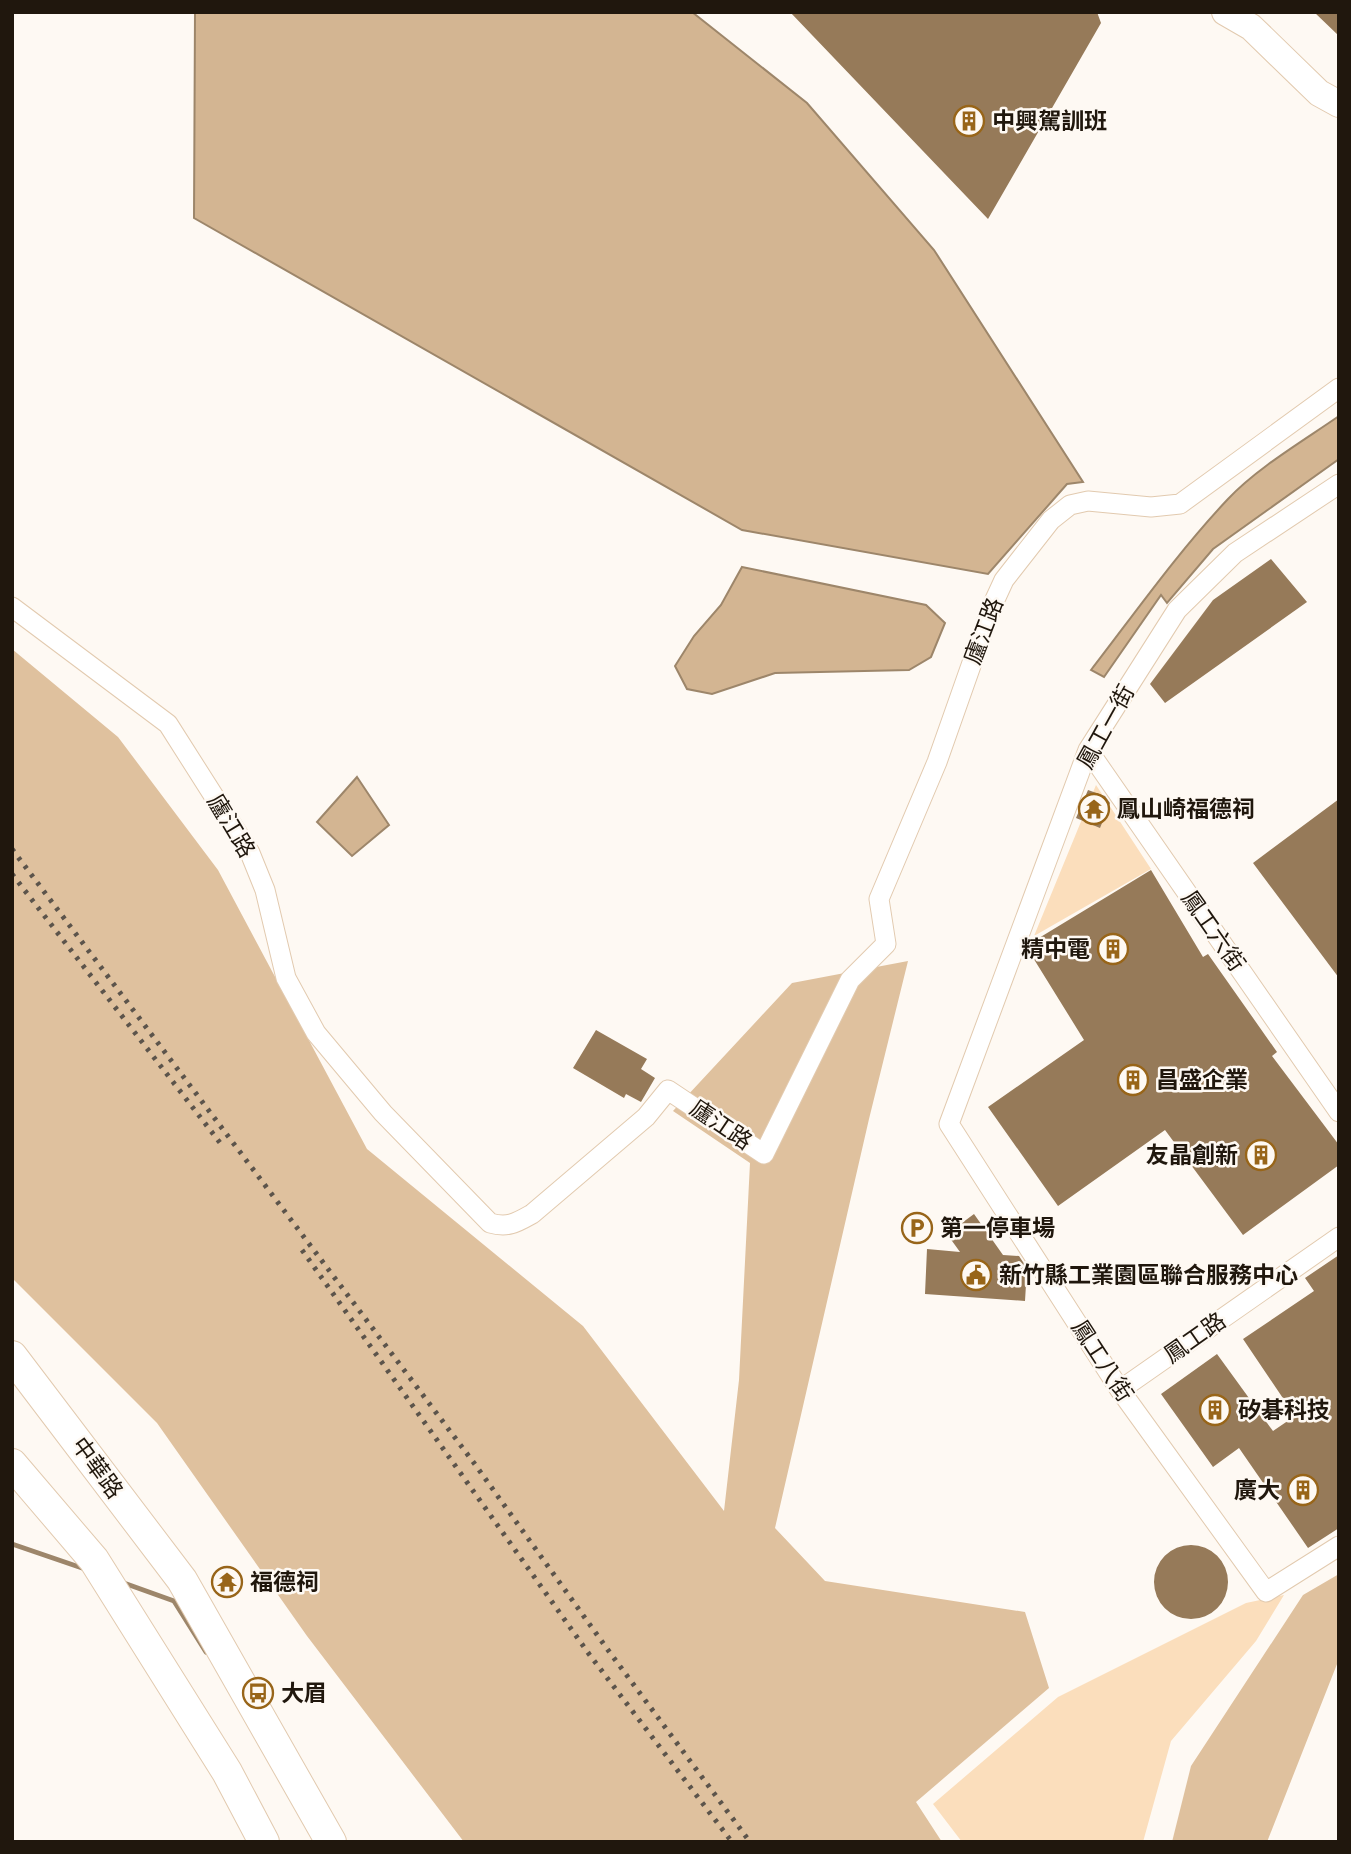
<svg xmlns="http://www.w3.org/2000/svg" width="1351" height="1854" viewBox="0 0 1351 1854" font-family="Karla,'Noto Sans TC',sans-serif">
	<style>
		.green { fill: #fbdebc }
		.forest { fill: #dfc19e }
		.water { fill: #d3b592; stroke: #9d866a; stroke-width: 2 }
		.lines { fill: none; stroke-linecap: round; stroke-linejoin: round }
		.stream { stroke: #9d866a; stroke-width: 5 }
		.building { fill: #967a59 }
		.street-casing { stroke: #e2caaf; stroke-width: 21 }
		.secondary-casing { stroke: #e2caaf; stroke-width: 28 }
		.primary-casing { stroke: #e2caaf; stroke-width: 32 }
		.street { stroke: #fff; stroke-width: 19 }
		.secondary { stroke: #fff; stroke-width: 26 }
		.primary { stroke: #fff; stroke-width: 30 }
		.rail { stroke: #5c544b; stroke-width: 5; stroke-dasharray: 3.5 7; stroke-linecap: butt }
		.labels { text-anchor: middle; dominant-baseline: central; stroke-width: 5; stroke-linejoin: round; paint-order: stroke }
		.poi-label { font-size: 23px; font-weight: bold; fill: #20170d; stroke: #fef9f3; text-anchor: start }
		.street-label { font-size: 23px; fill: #20170d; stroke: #fef9f3 }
	</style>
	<rect width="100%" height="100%" fill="#fef9f3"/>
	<path class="green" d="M1096,785L1151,869L1034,936Z
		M1284,1595L1256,1641L1171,1741L1143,1842H962L933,1804L1058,1697L1246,1603Z"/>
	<path class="forest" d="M12,649L118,737L218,870L367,1149L583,1326L724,1511L739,1380L750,1163L673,1111L792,983L908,961L869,1119L775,1528L825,1581L1025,1612L1049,1688L916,1802L942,1842H464L307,1636L157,1423L12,1278Z
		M1339,1574V1659L1267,1842H1172L1191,1766L1303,1595Z"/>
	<path class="water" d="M195,12H692L807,103L934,250L1083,482L1067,484L988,574L742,530L194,218Z
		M1339,416V459L1213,549L1167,603L1161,595L1104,677L1091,670C1135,613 1178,552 1228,499C1257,468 1303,441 1339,416Z
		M742,567L926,605L945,623L931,657L909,670L775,673L712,694L687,689L675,666L694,636L721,605Z
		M357,777L389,825L352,856L317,822Z"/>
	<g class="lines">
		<path class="stream" d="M12,1544L85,1569
			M121,1582L174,1601L206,1652"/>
	</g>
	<path class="building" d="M790,12H1097L1101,23L988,219Z
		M1314,12H1339V36Z
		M1271,559L1307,602L1165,703L1150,684L1213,600Z
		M1088,790L1105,796L1110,803L1100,828L1076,818Z
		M1339,799V978L1253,863Z
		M1151,870L1203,957L1208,954L1277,1052L1272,1056L1339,1145V1165L1243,1235L1165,1130L1058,1206L988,1107L1084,1040L1027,948L1029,944Z
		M596,1030L647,1059L641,1069L655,1078L641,1102L626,1094L624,1098L573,1068Z
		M974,1214L1003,1255L1019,1256L1027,1268L1025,1301L925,1294L927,1249L960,1252L947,1234Z
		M1339,1255V1528L1308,1548L1239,1448L1213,1467L1161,1394L1217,1354L1273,1431L1295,1416L1243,1339L1314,1291L1305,1278Z
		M1154 1582a37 37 0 1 1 74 0a37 37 0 1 1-74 0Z"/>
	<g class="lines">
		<g class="street-casing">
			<path id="street" d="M1339,484L1235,553L1177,610L1088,750L949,1124L1120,1390L1266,1592L1339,1546
				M12,607L168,724L250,853L265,890L286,978L316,1033L383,1113L490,1223C508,1228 516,1223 532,1214L646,1117L668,1090L764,1154L850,980L886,944L879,899L937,762L992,606L1004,580L1051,520L1070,505L1088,501L1151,507L1180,504L1339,388
				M1088,750L1339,1112
				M1120,1390L1339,1237"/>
		</g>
		<g class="secondary-casing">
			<path id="secondary" d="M1225,12L1251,27L1319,93L1339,104"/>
		</g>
		<g class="primary-casing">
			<path id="primary" d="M12,1356L182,1580L331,1842
				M12,1464L94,1560L227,1772L264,1842"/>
		</g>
		<use href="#street" class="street"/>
		<use href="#secondary" class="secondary"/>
		<use href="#primary" class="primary"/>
		<path class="rail" d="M12,849L474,1463L608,1650L750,1842
			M12,874L221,1144
			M302,1250L589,1654L732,1842"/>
	</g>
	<defs>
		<g id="building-ring" transform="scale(1.575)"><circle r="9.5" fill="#fef9f3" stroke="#986519" stroke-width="1.5"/><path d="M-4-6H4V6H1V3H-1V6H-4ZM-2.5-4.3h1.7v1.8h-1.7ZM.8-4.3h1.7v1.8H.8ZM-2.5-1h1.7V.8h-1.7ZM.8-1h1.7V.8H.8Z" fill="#986519"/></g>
		<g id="temple-ring" transform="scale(1.575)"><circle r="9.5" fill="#fef9f3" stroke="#986519" stroke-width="1.5"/><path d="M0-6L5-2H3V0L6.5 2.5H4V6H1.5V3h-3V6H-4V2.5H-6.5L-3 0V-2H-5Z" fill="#986519"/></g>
		<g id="parking-ring" transform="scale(1.575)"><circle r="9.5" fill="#fef9f3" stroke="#986519" stroke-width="1.5"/><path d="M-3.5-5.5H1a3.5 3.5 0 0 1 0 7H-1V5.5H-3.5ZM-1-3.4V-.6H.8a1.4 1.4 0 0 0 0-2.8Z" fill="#986519"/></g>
		<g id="civic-ring" transform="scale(1.575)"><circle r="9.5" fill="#fef9f3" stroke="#986519" stroke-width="1.5"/><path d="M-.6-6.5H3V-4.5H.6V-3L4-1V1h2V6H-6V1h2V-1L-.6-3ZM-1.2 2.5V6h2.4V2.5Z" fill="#986519"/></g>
		<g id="bus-ring" transform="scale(1.575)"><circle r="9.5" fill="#fef9f3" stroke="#986519" stroke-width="1.5"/><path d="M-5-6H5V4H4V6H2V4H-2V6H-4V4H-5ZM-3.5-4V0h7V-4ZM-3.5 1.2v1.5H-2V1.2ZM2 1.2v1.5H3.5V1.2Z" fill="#986519"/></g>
	</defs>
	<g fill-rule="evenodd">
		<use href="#building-ring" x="969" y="121"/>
		<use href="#temple-ring" x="1094" y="809"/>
		<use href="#building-ring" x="1113" y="949"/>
		<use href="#building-ring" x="1133" y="1080"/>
		<use href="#building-ring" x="1261" y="1155"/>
		<use href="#parking-ring" x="917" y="1228"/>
		<use href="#civic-ring" x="976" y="1275"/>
		<use href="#building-ring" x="1215" y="1410"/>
		<use href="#building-ring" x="1303" y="1490"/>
		<use href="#temple-ring" x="227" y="1582"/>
		<use href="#bus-ring" x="258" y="1693"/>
	</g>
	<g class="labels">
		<g class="poi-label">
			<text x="992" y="121">中興駕訓班</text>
			<text x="1117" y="809">鳳山崎福德祠</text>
			<text x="1090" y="949" text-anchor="end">精中電</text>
			<text x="1156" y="1080">昌盛企業</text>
			<text x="1238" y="1155" text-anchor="end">友晶創新</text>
			<text x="940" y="1228">第一停車場</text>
			<text x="999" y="1275">新竹縣工業園區聯合服務中心</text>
			<text x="1238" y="1410">矽碁科技</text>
			<text x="1280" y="1490" text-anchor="end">廣大</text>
			<text x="250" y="1582">福德祠</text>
			<text x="281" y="1693">大眉</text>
		</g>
		<g class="street-label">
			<text transform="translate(984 631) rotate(-69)">廬江路</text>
			<text transform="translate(1106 727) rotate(-61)">鳳工一街</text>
			<text transform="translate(231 826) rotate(59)">廬江路</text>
			<text transform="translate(1213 931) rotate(55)">鳳工六街</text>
			<text transform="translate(721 1125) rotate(34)">廬江路</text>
			<text transform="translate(1195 1338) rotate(-35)">鳳工路</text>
			<text transform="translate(1102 1361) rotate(57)">鳳工八街</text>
			<text transform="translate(97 1468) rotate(54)">中華路</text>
		</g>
	</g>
	<rect width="1351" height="1854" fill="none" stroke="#20170d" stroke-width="28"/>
</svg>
